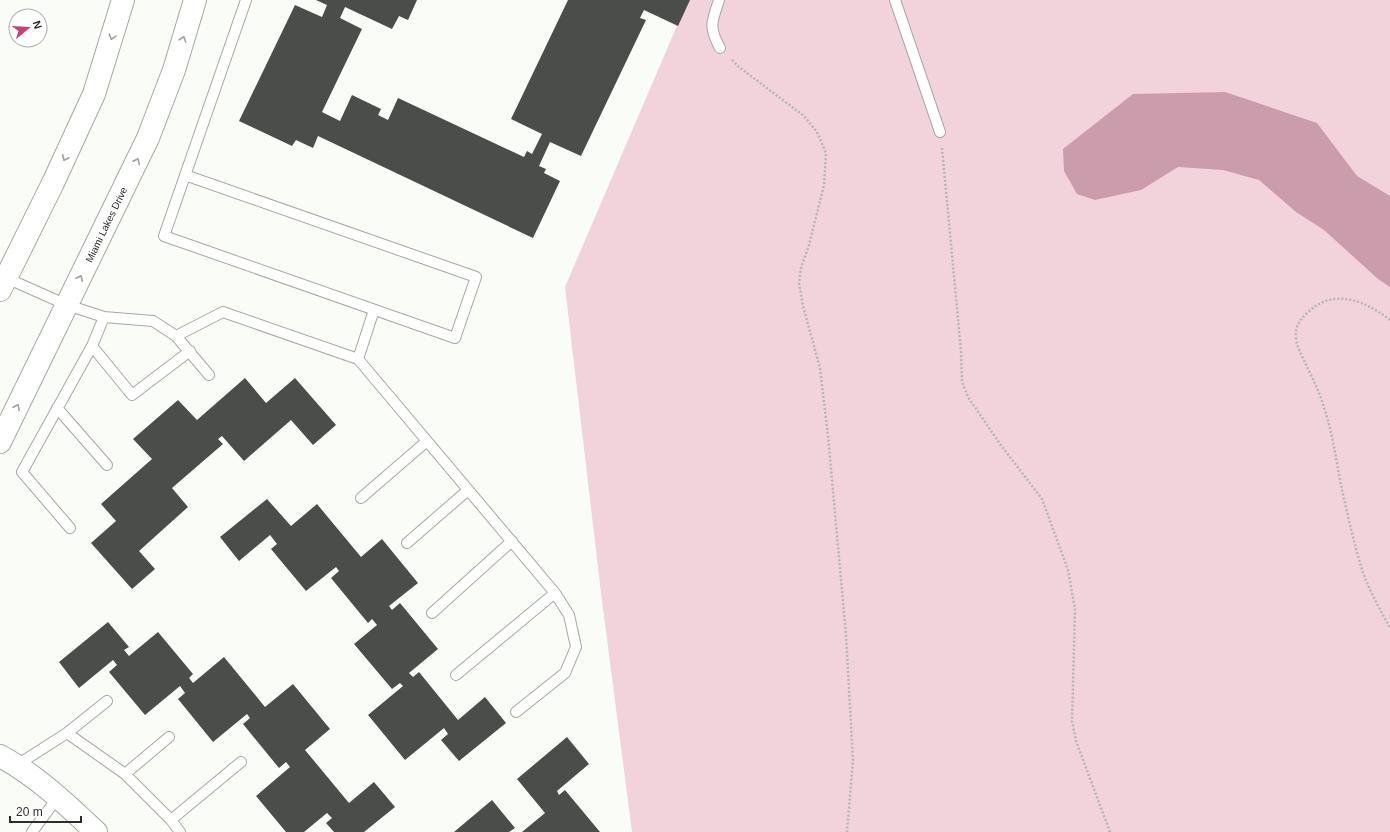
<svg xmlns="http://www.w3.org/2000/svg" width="1390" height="832" viewBox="0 0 1390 832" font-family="Arial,sans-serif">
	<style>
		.green { fill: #f2d3dc }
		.water { fill: #cb9cab }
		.building { fill: #4b4d4a }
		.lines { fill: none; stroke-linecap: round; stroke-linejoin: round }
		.lane-casing { stroke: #a6a8a4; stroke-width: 12 }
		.secondary-casing { stroke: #a6a8a4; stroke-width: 24 }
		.path { stroke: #b5b6b3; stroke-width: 2.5; stroke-dasharray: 2 2; stroke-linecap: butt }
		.lane { stroke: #fff; stroke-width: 10 }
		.secondary { stroke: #fff; stroke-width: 22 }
		.oneway { stroke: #a0a0a0 }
		.labels { text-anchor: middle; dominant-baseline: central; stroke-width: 4; stroke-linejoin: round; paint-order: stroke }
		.street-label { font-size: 10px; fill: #2c2c2b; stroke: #fff }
	</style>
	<rect width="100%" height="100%" fill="#fafcf8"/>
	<path class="green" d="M688,0H1390V832H632L601,593L565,287Z"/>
	<path class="water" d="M1225,92L1317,123L1357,176L1390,196V287L1378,279L1324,230L1296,212L1259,180L1223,170L1178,167L1141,190L1095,200L1077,194L1064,171L1063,149L1133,94Z"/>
	<path class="building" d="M316,0H417L408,20L399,16L392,29L345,7L340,18L362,29L322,112L340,121L352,95L381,109L378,115L388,120L398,98L524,157L527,151L532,154L542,134L511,119L568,0H690L678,26L644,10L640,18L646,20L581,156L550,142L539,166L546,169L544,173L560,181L533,238L318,136L313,148L296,140L292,146L239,121L295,5L322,17L327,5Z
		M245,378L266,403L295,378L336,425L313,445L291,420L244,461L222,436L218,439L223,444L172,488L188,507L139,551L155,569L132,589L91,543L116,521L101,504L152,459L133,439L178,400L197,420Z
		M267,499L291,526L317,504L361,557L382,539L418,583L389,606L392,610L400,603L438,649L409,673L413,677L419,672L458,720L485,697L506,723L459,761L441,740L448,734L444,728L405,760L368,715L403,686L400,683L392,689L354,644L377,625L372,619L368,623L331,578L339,571L336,567L306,591L271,549L277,544L270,535L239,561L220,537Z
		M108,622L129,647L124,650L129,656L158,632L193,674L189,678L193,683L224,657L265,707L293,684L330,729L305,750L349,803L374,782L395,807L364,832H334L326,823L332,818L327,813L304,832H286L256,796L290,767L286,762L279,768L243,724L250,718L247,714L213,742L178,699L185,693L180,686L145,715L109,672L117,665L113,660L79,688L59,662Z
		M567,737L589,764L557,791L559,795L565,790L600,832H522L545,813L517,779Z
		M492,800L515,828L509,832H454Z"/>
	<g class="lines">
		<g class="lane-casing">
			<path id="lane" d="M719,0C712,22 708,26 720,48
				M895,0L940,132
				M185,175L476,277L455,338L164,236L246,0
				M4,277L67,305L104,317L153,321L176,336L223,312L358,359L374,310
				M104,317L92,346L132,395L190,351
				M176,336L209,375
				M358,359L555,593L569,615L576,647L565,673L516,712
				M57,408L107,465
				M361,498L427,441
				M70,528L22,472L92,346
				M407,543L468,490
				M432,613L512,541
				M456,675L555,593
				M67,733L125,774L171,820L180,832
				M17,765L67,733L107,701
				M125,774L169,737
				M171,820L241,762
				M32,832L58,797"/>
		</g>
		<g class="secondary-casing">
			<g id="secondary">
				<path d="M0,290L53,183L94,94L123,0"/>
				<path id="s1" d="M0,442L148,138L174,70L195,0"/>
				<path d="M0,756C36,775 66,804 96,832"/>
			</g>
		</g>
		<path class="path" d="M732,60L739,67L804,116L817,132L826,153L824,185L809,245L801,268L799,283L803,306L820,368L828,436L846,635L853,760L847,832
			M942,148L961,351L962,382L968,397L1000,444L1042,499L1068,570L1075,609L1072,721L1076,741L1110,832
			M1390,320C1364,300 1333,287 1306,314C1299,321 1295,327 1296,338C1297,349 1304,359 1308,369C1315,383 1321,396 1325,411C1333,435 1336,460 1341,485C1347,513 1354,543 1362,570C1369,590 1380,609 1390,628"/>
		<use href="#lane" class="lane"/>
		<use href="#secondary" class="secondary"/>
	</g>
	<defs><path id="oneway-chevron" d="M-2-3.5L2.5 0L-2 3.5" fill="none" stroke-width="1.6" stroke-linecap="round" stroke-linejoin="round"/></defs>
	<g class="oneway">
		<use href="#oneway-chevron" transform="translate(112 37) rotate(107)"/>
		<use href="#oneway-chevron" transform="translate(183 39) rotate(-72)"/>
		<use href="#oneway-chevron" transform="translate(65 158) rotate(115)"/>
		<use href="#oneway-chevron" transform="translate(137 161) rotate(-64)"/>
		<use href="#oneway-chevron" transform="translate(80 278) rotate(-65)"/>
		<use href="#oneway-chevron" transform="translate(17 407) rotate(-63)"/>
	</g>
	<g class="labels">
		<g class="street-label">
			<text stroke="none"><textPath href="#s1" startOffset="242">Miami Lakes Drive</textPath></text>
		</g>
	</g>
	<g transform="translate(28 28) rotate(72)"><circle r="19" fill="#ffffff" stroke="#ababaa"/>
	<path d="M0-3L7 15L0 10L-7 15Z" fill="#c83f7a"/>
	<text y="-6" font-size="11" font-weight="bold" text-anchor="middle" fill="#2c2c2b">N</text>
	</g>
	<path d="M10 816v6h71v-6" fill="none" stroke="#2c2c2b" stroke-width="2"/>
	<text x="16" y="816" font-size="12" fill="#2c2c2b" stroke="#ffffff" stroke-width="3" paint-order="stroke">20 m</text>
</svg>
